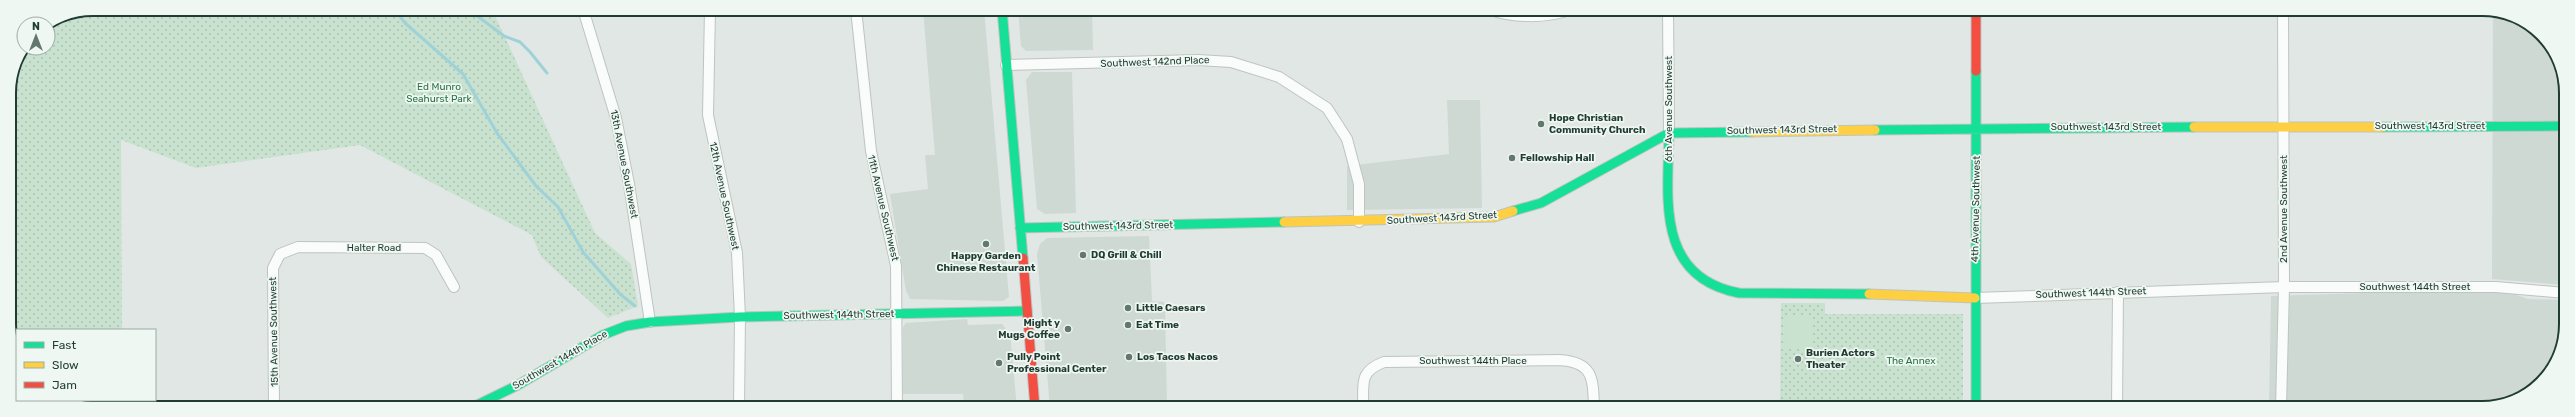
<svg xmlns="http://www.w3.org/2000/svg" width="2575" height="417" viewBox="0 0 2575 417" font-family="Rubik,sans-serif">
	<style>
		.built { fill: #ced9d4 }
		.park { fill: url(#park-dots) }
		.garden { fill: #c9e2d0 }
		.lines { fill: none; stroke-linecap: round; stroke-linejoin: round }
		.stream { stroke: #9fd2d7; stroke-width: 3 }
		.street-casing { stroke: #bec4c1; stroke-width: 12 }
		.fast-casing { stroke: #bdc5c1; stroke-width: 11 }
		.slow-casing { stroke: #bdc5c1; stroke-width: 11 }
		.jam-casing { stroke: #bdc5c1; stroke-width: 11 }
		.street { stroke: #fafbfb; stroke-width: 10 }
		.fast { stroke: #16e098; stroke-width: 9 }
		.slow { stroke: #ffcf43; stroke-width: 9 }
		.jam { stroke: #f24e42; stroke-width: 9 }
		.poi-dot { fill: #637770; stroke: #eff7f2; stroke-width: 1.5 }
		.labels { text-anchor: middle; dominant-baseline: central; stroke-width: 3.5; stroke-linejoin: round; paint-order: stroke }
		.street-label { font-size: 10px; fill: #1f3b32; stroke: #eff7f2 }
		.park-label { font-size: 10px; fill: #287342; stroke: #eff7f2 }
		.poi-label { font-size: 10px; font-weight: bold; fill: #1f3b32; stroke: #eff7f2; text-anchor: start }
		.rim { fill: none; stroke: #1f3b32; stroke-width: 2 }
	</style>
	<defs>
		<pattern id="park-dots" width="8" height="8" patternUnits="userSpaceOnUse"><rect width="8" height="8" fill="#c9e2d0"/><path d="M2 2h.1M6 6h.1" fill="none" stroke="#acc3b3" stroke-width="1.8" stroke-linecap="round"/></pattern>
	</defs>
	<rect width="100%" height="100%" fill="#e1e7e4"/>
	<path class="built" d="M923,9H984L1009,297L1003,301L910,299L906,291L890,194L928,189L925,155H935Z
		M1018,9H1092L1093,50L1026,51L1021,46Z
		M2493,10L2541,33L2564,76L2565,285L2492,279Z
		M1032,72H1072L1076,213L1045,214L1037,209L1026,80Z
		M1447,100H1480L1482,208L1347,210V166L1449,154Z
		M1149,236L1152,301L1164,302L1165,307L1167,408H1050L1037,254L1040,244L1047,238Z
		M2430,291H2505L2528,299L2565,300V335L2557,361L2538,387L2514,402L2482,408H2269L2271,296Z
		M967,319L968,325L1002,324L1010,334L1017,408H964L963,394H903V327L906,323Z"/>
	<path class="park" d="M93,9H492L595,233L631,264L638,306L608,318L541,257L532,235L360,145L196,168L121,140L122,330H11L9,93L15,61L24,48H48V24L61,15Z
		M1781,303H1825V314H1963V408H1780Z"/>
	<path class="garden" d="M1783,315H1812V347H1783Z"/>
	<g class="lines">
		<path class="stream" d="M394,9L405,23L463,74L497,133L536,186L558,207L583,252L620,294L635,306
			M468,9L504,36L520,42L530,52L547,73"/>
		<g class="street-casing">
			<path id="street" d="M583,9L616,118L629,184L650,322
				M710,9L708,115L737,253L740,317L739,407
				M856,9L871,151L896,266L897,408
				M1488,9C1513,18 1546,19 1572,9
				M1668,9L1669,133
				M1006,65L1198,60L1231,62L1279,77L1327,108L1347,139L1359,184V222
				M1975,298L2284,287H2496L2565,293
				M274,407L273,268L280,254L298,247L425,248L436,255L454,287
				M1363,408C1364,384 1358,372 1384,362L1559,360C1594,362 1593,379 1594,408
				M2117,408L2118,292
				M2281,408L2284,287L2283,10"/>
		</g>
		<g class="fast-casing">
			<path id="fast" d="M1002,9L1023,258
				M1976,71V408
				M2383,127L2565,126
				M1875,130L2194,127
				M1669,133C1668,198 1655,277 1739,293L1869,294
				M1513,211L1541,203L1669,133L1752,132
				M1020,228L1284,222
				M473,407L518,385L603,335L626,326L650,322L740,317L1027,311"/>
		</g>
		<g class="slow-casing">
			<path id="slow" d="M2194,127H2383
				M1752,132L1875,130
				M1284,222L1494,217L1513,211
				M1869,294L1975,298"/>
		</g>
		<g class="jam-casing">
			<path id="jam" d="M1976,10V71
				M1023,258L1035,408"/>
		</g>
		<use href="#street" class="street"/>
		<use href="#fast" class="fast"/>
		<use href="#slow" class="slow"/>
		<use href="#jam" class="jam"/>
	</g>
	<g class="poi-dot">
		<circle cx="1541" cy="124" r="4"/>
		<circle cx="1512" cy="158" r="4"/>
		<circle cx="986" cy="244" r="4"/>
		<circle cx="1083" cy="255" r="4"/>
		<circle cx="1128" cy="308" r="4"/>
		<circle cx="1128" cy="325" r="4"/>
		<circle cx="1068" cy="329" r="4"/>
		<circle cx="1129" cy="357" r="4"/>
		<circle cx="1798" cy="359" r="4"/>
		<circle cx="999" cy="363" r="4"/>
	</g>
	<g class="labels">
		<g class="street-label">
			<text transform="translate(1155 62) rotate(-2)">Southwest 142nd Place</text>
			<text transform="translate(1669 109) rotate(-90)">6th Avenue Southwest</text>
			<text x="2430" y="126">Southwest 143rd Street</text>
			<text x="2106" y="127">Southwest 143rd Street</text>
			<text transform="translate(1782 130) rotate(-1)">Southwest 143rd Street</text>
			<text transform="translate(624 164) rotate(79)">13th Avenue Southwest</text>
			<text transform="translate(724 196) rotate(78)">12th Avenue Southwest</text>
			<text transform="translate(883 208) rotate(77)">11th Avenue Southwest</text>
			<text transform="translate(1976 209) rotate(-89)">4th Avenue Southwest</text>
			<text transform="translate(2284 209) rotate(-90)">2nd Avenue Southwest</text>
			<text transform="translate(1442 218) rotate(-3)">Southwest 143rd Street</text>
			<text transform="translate(1118 226) rotate(-1)">Southwest 143rd Street</text>
			<text x="374" y="248">Halter Road</text>
			<text x="2415" y="287">Southwest 144th Street</text>
			<text transform="translate(2091 293) rotate(-2)">Southwest 144th Street</text>
			<text transform="translate(839 315) rotate(-1)">Southwest 144th Street</text>
			<text transform="translate(274 332) rotate(-91)">15th Avenue Southwest</text>
			<text transform="translate(560 360) rotate(-30)">Southwest 144th Place</text>
			<text x="1473" y="361">Southwest 144th Place</text>
		</g>
		<g class="park-label">
			<text x="439" y="87">Ed Munro<tspan x="439" dy="12">Seahurst Park</tspan></text>
			<text x="1911" y="361">The Annex</text>
		</g>
		<g class="poi-label">
			<text x="1549" y="118">Hope Christian<tspan x="1549" dy="12">Community Church</tspan></text>
			<text x="1520" y="158">Fellowship Hall</text>
			<text x="1091" y="255">DQ Grill &amp; Chill</text>
			<text x="986" y="256" text-anchor="middle">Happy Garden<tspan x="986" dy="12">Chinese Restaurant</tspan></text>
			<text x="1136" y="308">Little Caesars</text>
			<text x="1060" y="323" text-anchor="end">Might y<tspan x="1060" dy="12">Mugs Coffee</tspan></text>
			<text x="1136" y="325">Eat Time</text>
			<text x="1806" y="353">Burien Actors<tspan x="1806" dy="12">Theater</tspan></text>
			<text x="1007" y="357">Pully Point<tspan x="1007" dy="12">Professional Center</tspan></text>
			<text x="1137" y="357">Los Tacos Nacos</text>
		</g>
	</g>
	<path d="M0 0H2575V417H0ZM93 16H2482A77 77 0 0 1 2559 93V324A77 77 0 0 1 2482 401H93A77 77 0 0 1 16 324V93A77 77 0 0 1 93 16Z" fill="#eff7f2" fill-rule="evenodd"/>
	<path class="rim" d="M93 16H2482A77 77 0 0 1 2559 93V324A77 77 0 0 1 2482 401H93A77 77 0 0 1 16 324V93A77 77 0 0 1 93 16Z"/>
	<rect x="16" y="329" width="140" height="72" fill="#eff7f2" stroke="#9caca5"/>
	<rect x="24" y="342" width="20" height="6" fill="#16e098" stroke="#9caca5"/>
	<text x="52" y="349" font-size="12" fill="#1f3b32">Fast</text>
	<rect x="24" y="362" width="20" height="6" fill="#ffcf43" stroke="#9caca5"/>
	<text x="52" y="369" font-size="12" fill="#1f3b32">Slow</text>
	<rect x="24" y="382" width="20" height="6" fill="#f24e42" stroke="#9caca5"/>
	<text x="52" y="389" font-size="12" fill="#1f3b32">Jam</text>
	<g transform="translate(36 36)"><circle r="19" fill="#eff7f2" stroke="#9caca5"/>
	<path d="M0-3L7 15L0 10L-7 15Z" fill="#637770"/>
	<text y="-6" font-size="11" font-weight="bold" text-anchor="middle" fill="#1f3b32">N</text>
	</g>
</svg>
